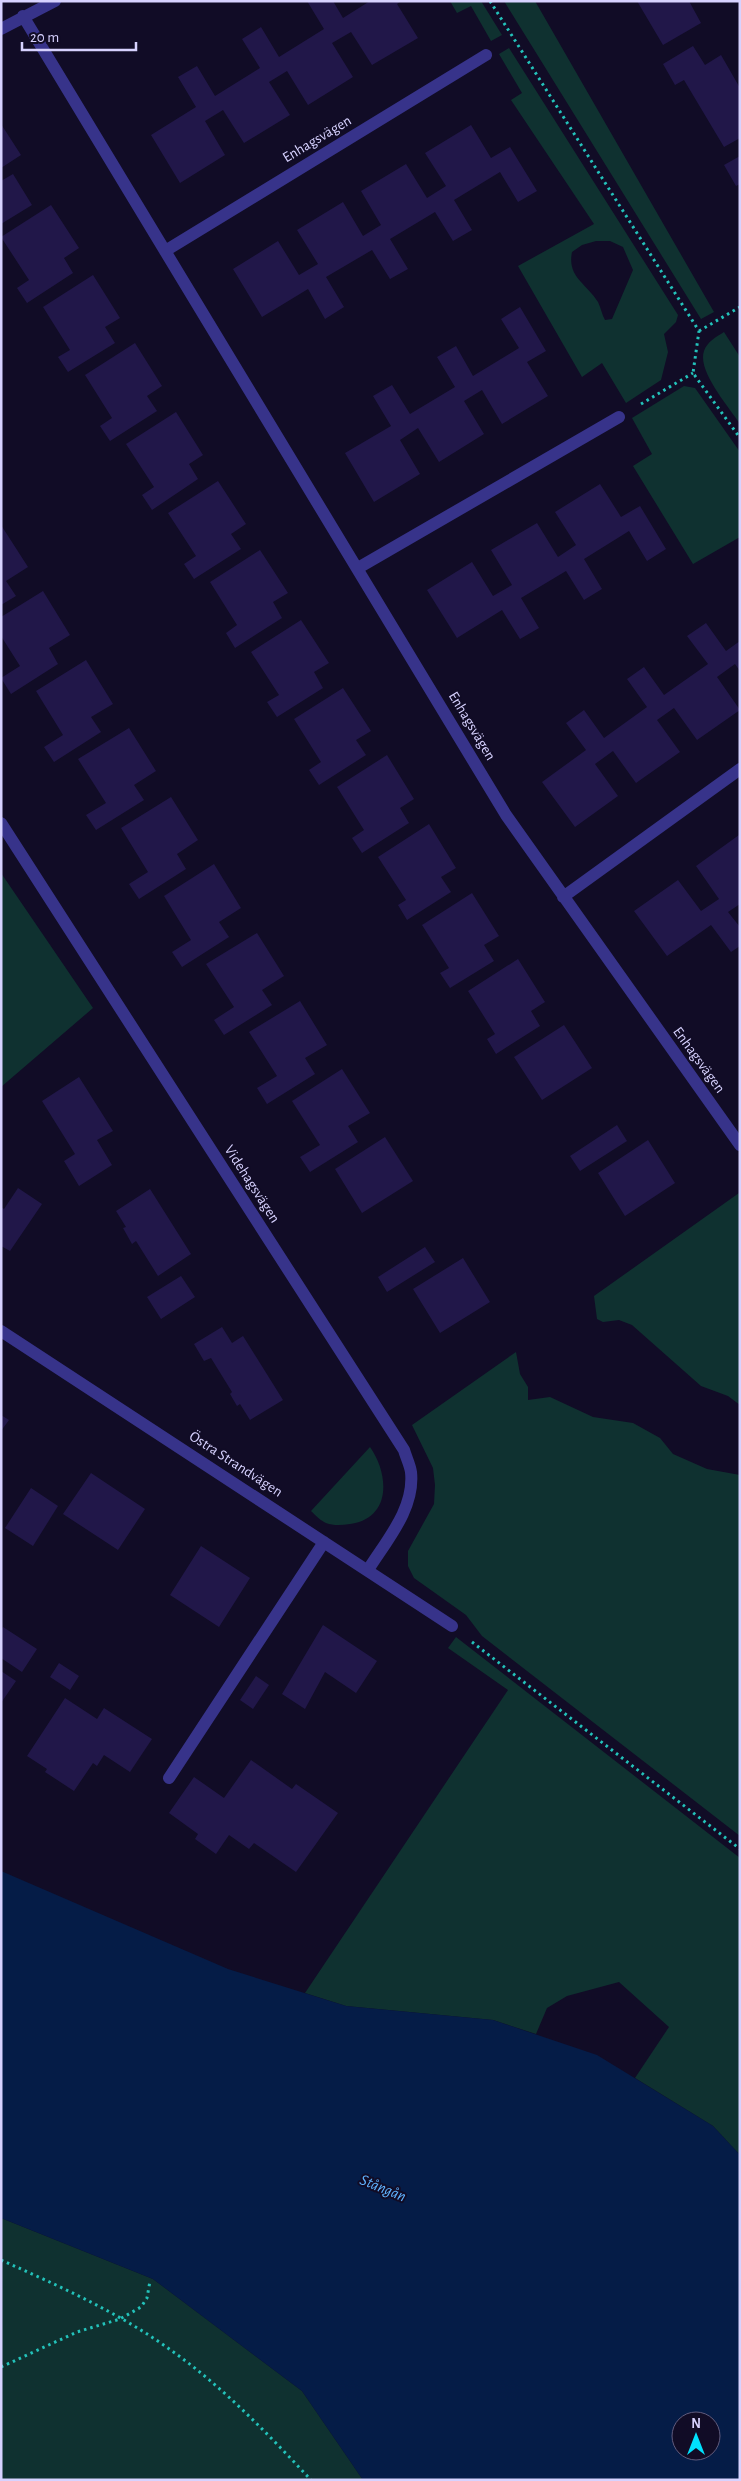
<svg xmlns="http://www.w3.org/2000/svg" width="741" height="2481" viewBox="0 0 741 2481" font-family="'Alegreya Sans',sans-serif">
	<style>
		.green { fill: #0f3130; fill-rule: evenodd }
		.water { fill: #051c47; fill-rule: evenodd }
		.building { fill: #211749 }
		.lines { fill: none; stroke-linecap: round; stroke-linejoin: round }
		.path { stroke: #23c2ba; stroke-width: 3; stroke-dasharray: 2.5 4; stroke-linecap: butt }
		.minor { stroke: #37338a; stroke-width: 12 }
		.labels { text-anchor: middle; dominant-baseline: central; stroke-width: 4; stroke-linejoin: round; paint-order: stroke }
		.street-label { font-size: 15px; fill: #d7d2ff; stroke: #110c26 }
		.water-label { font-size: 16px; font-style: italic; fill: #60b3ff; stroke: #110c26 }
	</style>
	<rect width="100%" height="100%" fill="#110c26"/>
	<path class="green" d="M450,1H481L502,35L491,41L471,6L457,13Z
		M504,1H535L714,312L701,319Z
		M509,48L678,315L676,322L664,334L668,352L661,380L626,403L602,363L582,377L518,266L594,224L511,100L522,93L499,54ZM596,241H610L623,247L633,270L612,319L605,320C602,315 601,308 598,302C586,283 567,277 572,252L582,245Z
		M724,332L740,357V424C729,407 697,371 704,351C707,342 716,337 724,332Z
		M684,386L695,388L740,452V537L693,564L633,466L652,454L632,418Z
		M1,873L93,1008L1,1087Z
		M739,1193L740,1194V1405L728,1396L701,1386L632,1325L619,1320L603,1322L597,1319L594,1296Z
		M516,1352L520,1374L528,1387V1400L550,1397L593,1417L633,1423L660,1438L673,1454L707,1469L740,1475V1836L482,1636L466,1615L414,1578L408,1566V1551L434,1504L435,1485L433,1468L412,1425Z
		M370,1447C389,1474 392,1518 350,1524C342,1525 334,1526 326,1523C321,1521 315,1515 311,1511Z
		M456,1637L740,1858V2155L713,2126L635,2078L669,2027L619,1982L567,1996L547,2008L536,2034L493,2020L346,2006L305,1993L508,1690L448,1648Z
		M1,2218L153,2279L302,2391L363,2480H1Z"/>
	<path class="water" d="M1,1871L228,1969L346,2006L493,2020L597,2055L713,2126L740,2155V2480H363L302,2391L153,2279L1,2218ZM681,2421H711V2451H681Z"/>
	<path class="building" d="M307,1H333L343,18L370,1H401L397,4L418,38L372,65L351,32L332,43L353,77L308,105L287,71L269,82L290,115L244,143L223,110L205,121L225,155L180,183L151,135L196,107L178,77L197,66L215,96L260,68L242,39L261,27L279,57L324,29Z
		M637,1H689L701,23L663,45Z
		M693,46L705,65L721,55L740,88V138L724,147L684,80L675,85L663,64Z
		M1,124L21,155L1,168Z
		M471,125L491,158L510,147L537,191L518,202L500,172L454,200L472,230L453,241L435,212L390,239L408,269L390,279L372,250L326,277L344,307L325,319L308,289L262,317L233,269L278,241L299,275L318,264L297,230L343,202L363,236L381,225L361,191L406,164L427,198L446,186L425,153Z
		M740,156V184L736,186L724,165Z
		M13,174L32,205L1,224V181Z
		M51,205L79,248L64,258L73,273L27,303L17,288L29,280L1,237Z
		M93,275L120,318L105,327L115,343L68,372L58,357L70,350L43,307Z
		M520,307L546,351L527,362L548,396L502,424L482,390L464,401L484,434L439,462L418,428L400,440L420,474L374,502L345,453L391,426L373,396L392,385L410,414L455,387L437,357L456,346L473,376L519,348L501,319Z
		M135,343L162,386L147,396L157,411L110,441L100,426L112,418L85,375Z
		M176,412L203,455L189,464L198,479L152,510L142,495L154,487L126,444Z
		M218,481L246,524L231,534L241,549L194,579L184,564L196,556L168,513Z
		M600,484L621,517L640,506L666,549L647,561L629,531L584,559L602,589L584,600L566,571L521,598L539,628L520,639L502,610L457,638L427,590L472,562L493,596L512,585L491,550L537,523L558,557L576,545L555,512Z
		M1,525L28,567L6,581L16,596L1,605Z
		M260,550L288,593L273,602L282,618L235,648L226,633L237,625L210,582Z
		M43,591L70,635L49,648L58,664L11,694L1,678L20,666L1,636V617Z
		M301,620L329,663L314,672L323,688L277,717L267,702L279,695L251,652Z
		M706,623L726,651L740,641V671L735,664L717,677L740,710L697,740L674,708L657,720L680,752L636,783L613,751L595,764L618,796L575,827L542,782L586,750L566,723L584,710L604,738L647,707L627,679L644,667L664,695L708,664L687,636Z
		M86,660L113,704L91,717L101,732L54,762L44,747L63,735L36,691Z
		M343,688L371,731L356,740L366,755L319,785L309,770L321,762L294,719Z
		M129,728L156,771L134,785L144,800L96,830L86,815L106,803L78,759Z
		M387,755L414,799L400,808L409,823L362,853L352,838L364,830L337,787Z
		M171,797L198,840L177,854L186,869L139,899L129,884L148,872L121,828Z
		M429,824L456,868L441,877L451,892L407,920L398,905L406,900L378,857Z
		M739,835L740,904L728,912L740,927V946L731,952L711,925L667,956L634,911L678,880L701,911L719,899L696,866Z
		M214,864L241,908L219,922L229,937L182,967L172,952L191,940L164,896Z
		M472,893L499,936L484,945L494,961L450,988L440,973L449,968L422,925Z
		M257,933L284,976L262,990L272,1005L224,1035L214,1020L234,1007L206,964Z
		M518,959L545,1002L531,1011L540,1026L496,1054L487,1039L495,1034L468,991Z
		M300,1001L327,1045L305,1058L315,1074L267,1104L257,1088L277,1076L249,1032Z
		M564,1025L592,1068L542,1100L514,1057Z
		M342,1069L370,1113L348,1126L358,1142L310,1172L300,1157L320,1145L292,1101Z
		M79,1077L113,1131L97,1140L112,1165L79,1186L64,1161L75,1154L42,1101Z
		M617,1125L627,1141L580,1171L570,1156Z
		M385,1137L413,1181L362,1213L335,1169Z
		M648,1140L675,1183L625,1216L598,1173Z
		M18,1188L42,1204L10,1251L1,1246V1207L4,1209Z
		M150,1189L191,1254L158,1276L136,1241L132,1244L123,1228L126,1227L116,1211Z
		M425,1247L435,1262L387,1292L378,1277Z
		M463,1258L490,1302L440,1333L413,1289Z
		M181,1276L195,1297L161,1319L147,1297Z
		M222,1327L232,1343L243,1336L283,1400L250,1420L240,1404L237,1406L230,1394L232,1392L211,1358L204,1361L194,1344Z
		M1,1415L9,1420L1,1431Z
		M91,1473L145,1509L118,1550L63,1514Z
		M31,1488L58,1506L33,1546L5,1528Z
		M201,1546L250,1578L219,1627L170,1595Z
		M323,1625L377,1661L356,1693L325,1672L305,1709L282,1694Z
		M3,1627L37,1649L22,1672L1,1658V1630Z
		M59,1663L79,1676L70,1690L50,1677Z
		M1,1671L16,1681L1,1703Z
		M256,1676L269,1685L253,1709L240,1700Z
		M65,1698L97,1719L104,1708L152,1739L130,1772L104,1755L97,1766L93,1763L74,1791L45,1772L47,1769L27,1756Z
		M251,1760L292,1789L296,1784L338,1813L296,1872L254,1843L249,1849L229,1835L216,1854L195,1839L198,1834L169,1813L194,1777L224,1798Z"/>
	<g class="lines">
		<path class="path" d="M490,1L699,331L693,373L740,438
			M699,331L740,307
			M641,404L693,373
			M472,1642L740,1849
			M1,2260C59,2286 120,2313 172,2351C223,2387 268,2434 311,2480
			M1,2367L77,2332L120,2319L141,2307L147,2298L150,2281"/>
		<path class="minor" d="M23,16L506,815L740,1145
			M1,29L55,1
			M165,251L486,55
			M358,568L619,417
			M1,823L404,1450C406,1457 410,1465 411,1472C415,1509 386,1541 368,1570
			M563,897L740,769
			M1,1331L452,1626
			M169,1778L324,1542"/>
	</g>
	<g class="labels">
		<g class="street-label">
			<text transform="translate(317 139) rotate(-31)">Enhagsvägen</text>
			<text transform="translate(472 726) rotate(59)">Enhagsvägen</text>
			<text transform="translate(699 1060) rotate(54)">Enhagsvägen</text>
			<text transform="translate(252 1184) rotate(57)">Videhagsvägen</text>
			<text transform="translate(236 1464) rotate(33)">Östra Strandvägen</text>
		</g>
		<g class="water-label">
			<text transform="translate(383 2188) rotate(22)">Stångån</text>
		</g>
	</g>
	<rect width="741" height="2481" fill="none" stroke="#d7d2ff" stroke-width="5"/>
	<g transform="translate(696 2436)"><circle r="24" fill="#110c26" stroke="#605b7d"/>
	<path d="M0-4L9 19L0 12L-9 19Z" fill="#00e1fd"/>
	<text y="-8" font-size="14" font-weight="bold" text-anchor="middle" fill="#d7d2ff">N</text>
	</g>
	<path d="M22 42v8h114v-8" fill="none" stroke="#d7d2ff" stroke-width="2.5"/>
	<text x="30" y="42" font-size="15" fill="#d7d2ff" stroke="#110c26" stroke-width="4" paint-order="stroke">20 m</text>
</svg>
